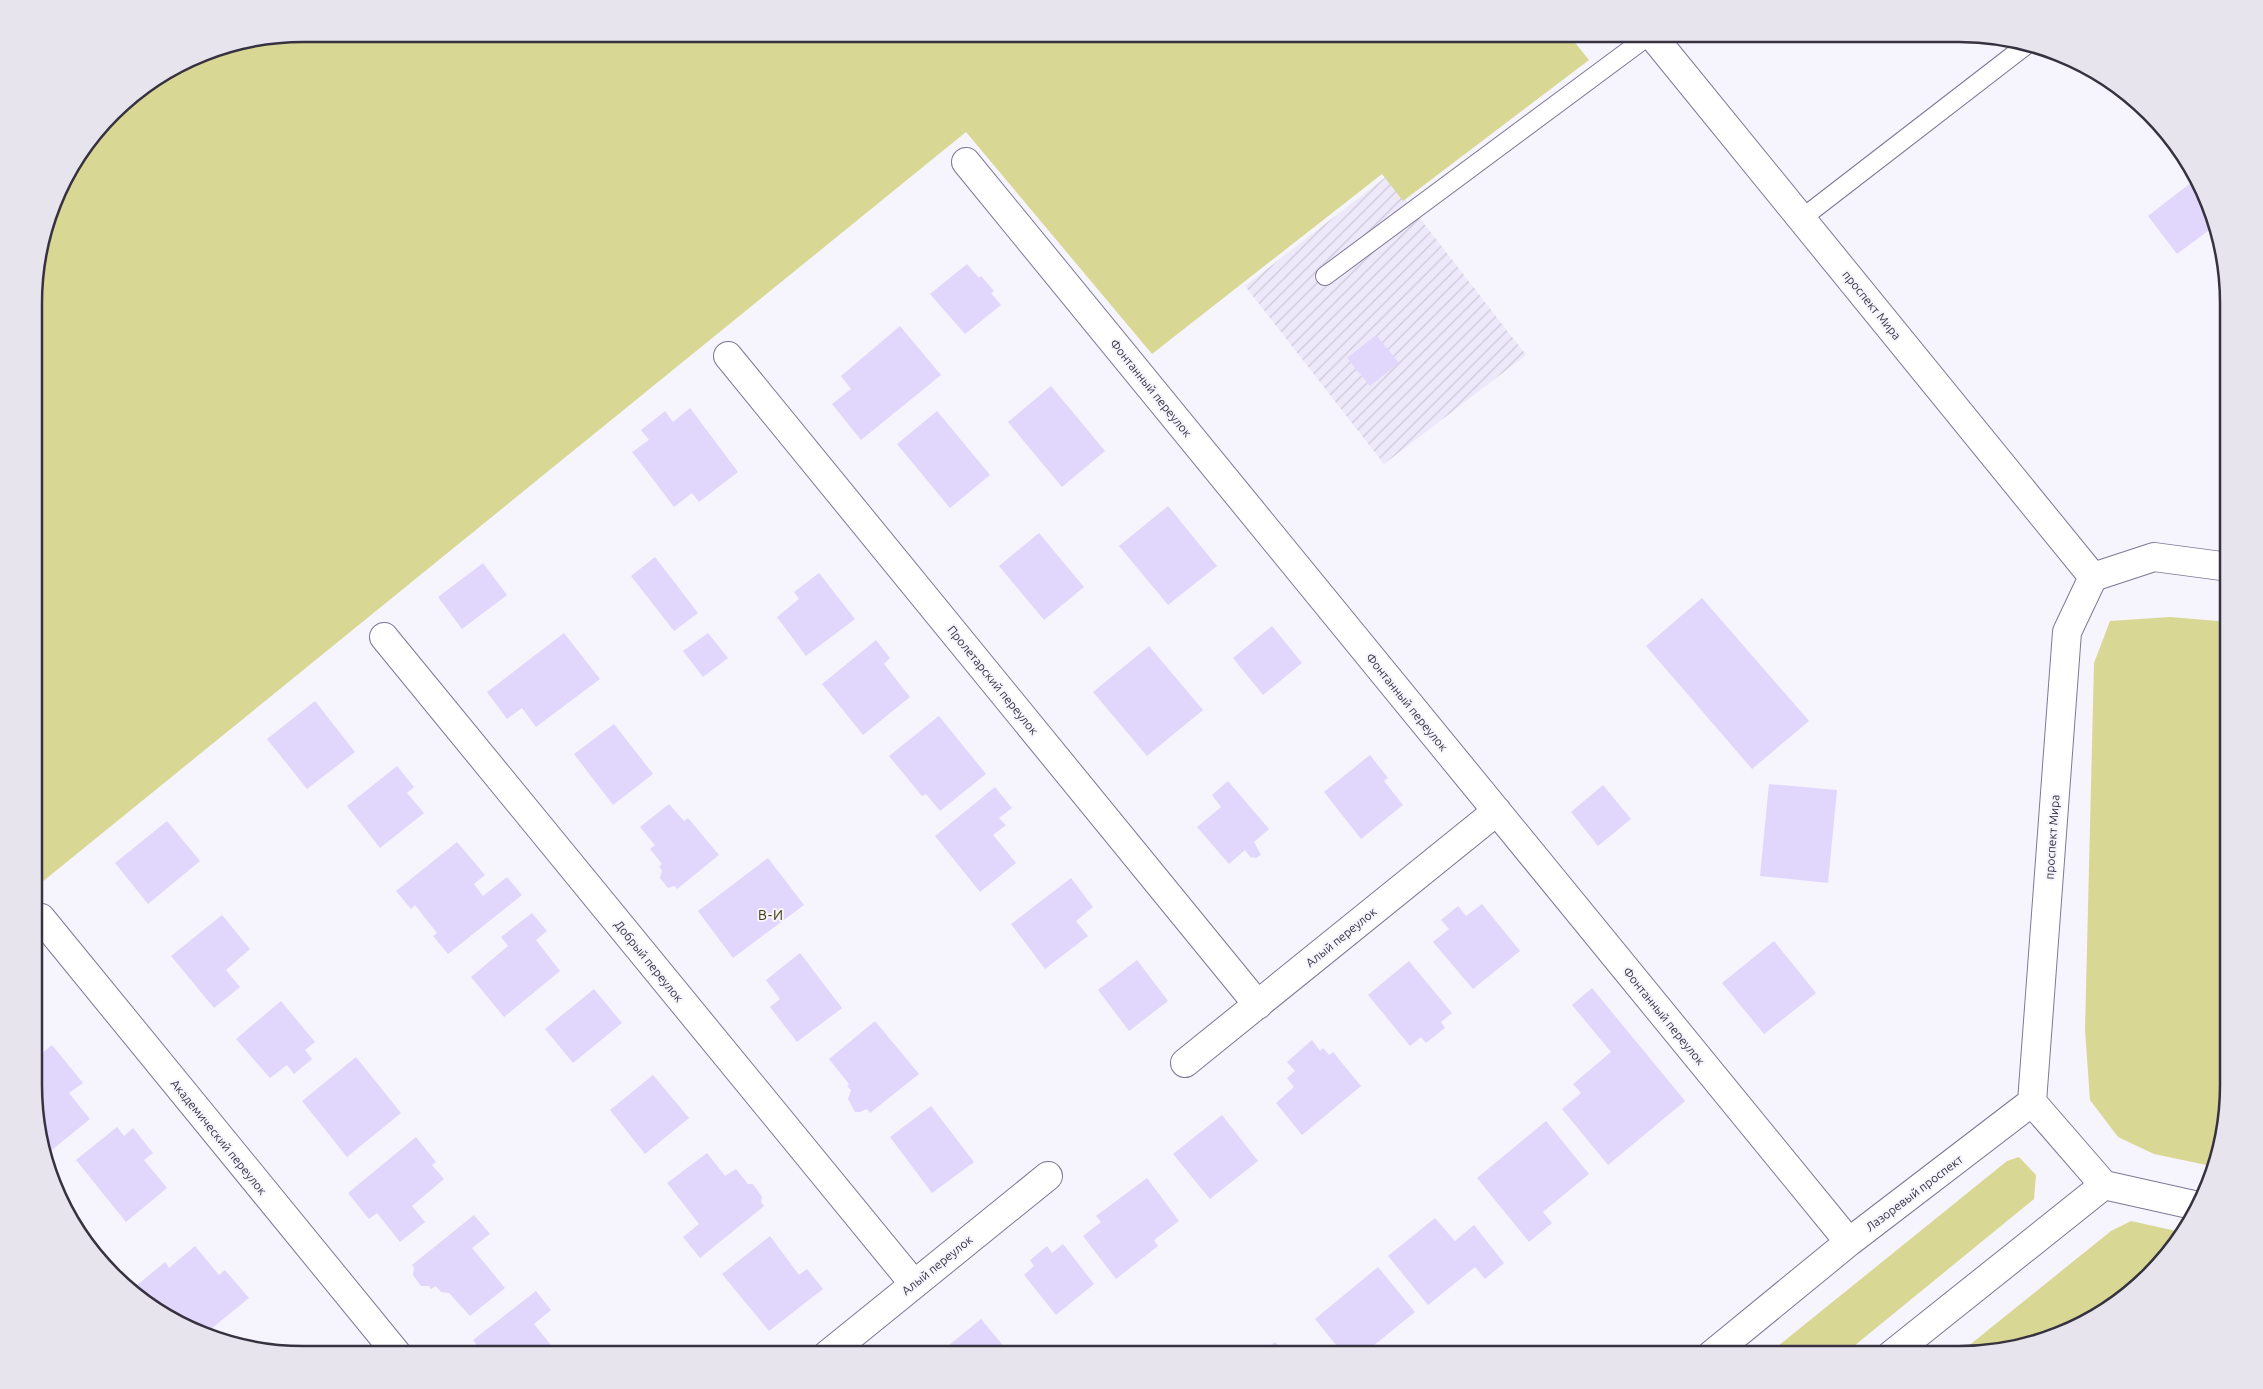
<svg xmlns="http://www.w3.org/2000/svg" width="2263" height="1389" viewBox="0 0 2263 1389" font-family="Ubuntu,sans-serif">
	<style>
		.industrial { fill: url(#industrial-furrows) }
		.grass { fill: #d9d794 }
		.building { fill: #e1d7fd }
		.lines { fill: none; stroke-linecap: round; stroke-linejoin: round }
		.service-casing { stroke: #807796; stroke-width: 20 }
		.minor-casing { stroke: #807796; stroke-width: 30 }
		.service { stroke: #fff; stroke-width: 18 }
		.minor { stroke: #fff; stroke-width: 28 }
		.labels { text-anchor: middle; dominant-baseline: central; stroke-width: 4; stroke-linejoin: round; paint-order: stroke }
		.street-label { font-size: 12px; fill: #363240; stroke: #f6f4fc }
		.neighbourhood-label { font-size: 14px; letter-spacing: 1px; fill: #3b390f; stroke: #f6f4fc }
		.rim { fill: none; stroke: #363240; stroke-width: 2.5 }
	</style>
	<defs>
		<pattern id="industrial-furrows" width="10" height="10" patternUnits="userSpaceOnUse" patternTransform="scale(1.25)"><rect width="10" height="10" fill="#ede9fa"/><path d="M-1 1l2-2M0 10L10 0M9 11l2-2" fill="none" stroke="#ccc8d7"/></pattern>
	</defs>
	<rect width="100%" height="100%" fill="#f6f4fc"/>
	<path class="industrial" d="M1387,176L1526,355L1384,464L1245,286Z"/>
	<path class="grass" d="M303,34H1568L1589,60L1403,201L1382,174L1152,354L966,132L36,887V268L62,184L125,101L200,54Z
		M2170,617L2229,622V1103L2216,1167L2154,1154L2118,1137L2090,1100L2085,1030L2094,663L2110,621Z
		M2019,1157L2036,1175L2034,1199L1843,1355H1767L2007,1161Z
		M2131,1221L2185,1233L2138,1288L2094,1319L2030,1346L1977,1355H1963L1964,1351L1972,1343L2111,1231Z"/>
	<path class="building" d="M2197,178L2216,225L2177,254L2148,216Z
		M967,264L979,278L981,276L994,291L991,293L1001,305L965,334L930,294Z
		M900,326L941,375L861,440L832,404L851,389L841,376Z
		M1376,335L1399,363L1370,386L1347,358Z
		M1051,386L1105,451L1062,487L1008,422Z
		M690,408L738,472L699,502L692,493L674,507L632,452L649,440L641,430L665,411L673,422Z
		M937,411L990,475L950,508L897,444Z
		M1168,506L1217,566L1168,605L1119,546Z
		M1039,533L1084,587L1044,620L999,566Z
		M655,557L698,613L674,631L631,576Z
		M483,563L507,595L462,629L438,597Z
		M819,573L855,619L806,656L777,617L799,599L794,592Z
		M1702,598L1809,721L1752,769L1646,646Z
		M1272,626L1302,663L1263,695L1233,658Z
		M564,633L600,679L536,727L522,708L507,719L487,692Z
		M708,633L728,658L703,677L683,651Z
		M876,640L890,658L884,664L910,697L863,735L822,684Z
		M1149,646L1203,710L1147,756L1093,692Z
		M315,701L355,752L307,789L267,739Z
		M939,716L986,774L940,811L926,794L922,796L889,756Z
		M614,724L653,774L613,805L574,754Z
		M1370,755L1388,778L1384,781L1403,805L1361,839L1324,792Z
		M397,766L414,787L407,793L424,813L380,848L347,806Z
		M1228,781L1269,829L1254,842L1261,855L1256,858L1250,857L1245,850L1229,864L1197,827L1221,807L1212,795Z
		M1769,784L1837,790L1828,883L1760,876Z
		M1603,785L1631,819L1598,846L1571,812Z
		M995,787L1012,808L999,818L1006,825L993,835L1016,863L980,892L935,836Z
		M669,804L684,821L688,818L719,855L677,889L675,886L668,888L660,878L662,870L659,867L662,864L650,849L655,845L640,827Z
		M167,821L200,861L148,904L115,863Z
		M457,842L485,875L474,884L483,896L507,877L522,895L448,954L433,936L437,933L415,905L411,909L396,891Z
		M768,858L804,905L733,958L698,911Z
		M1071,878L1093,907L1076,921L1088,936L1045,969L1011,924Z
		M1482,904L1520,951L1473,989L1433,942L1449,929L1441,920L1458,906L1466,916Z
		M532,913L547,931L536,940L560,971L504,1017L471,977L508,946L501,937Z
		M222,915L250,949L226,970L240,987L214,1008L171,956Z
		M1774,941L1816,993L1764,1034L1722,983Z
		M800,953L842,1008L797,1042L770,1007L780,999L766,980Z
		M1137,960L1168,1001L1129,1031L1098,990Z
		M1409,961L1452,1013L1441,1022L1445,1028L1426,1043L1421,1037L1410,1046L1368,995Z
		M1592,988L1685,1101L1608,1165L1562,1109L1581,1093L1573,1084L1611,1052L1572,1005Z
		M594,989L622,1023L573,1063L545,1029Z
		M281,1001L315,1042L305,1050L312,1059L294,1074L287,1065L270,1078L236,1039Z
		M875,1021L919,1074L870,1113L867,1109L860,1112H855L848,1099L851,1090L847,1086L849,1084L829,1059Z
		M1312,1040L1320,1051L1323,1048L1329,1055L1333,1052L1361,1086L1302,1135L1276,1103L1294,1087L1287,1078L1295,1071L1287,1062Z
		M52,1045L83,1083L69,1093L90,1119L47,1154L36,1121V1058Z
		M356,1057L401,1113L347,1157L302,1101Z
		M653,1075L689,1118L645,1154L610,1110Z
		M931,1106L974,1162L932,1193L890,1137Z
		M1222,1115L1258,1161L1210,1199L1173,1154Z
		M1546,1121L1589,1174L1543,1212L1552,1223L1529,1242L1477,1178Z
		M117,1127L124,1136L133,1128L153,1153L144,1160L167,1188L126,1222L76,1160Z
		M416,1137L436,1162L432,1165L444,1179L412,1206L425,1222L400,1242L377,1213L369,1219L348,1193Z
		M707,1153L725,1176L736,1169L748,1184H753L762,1197L761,1202L764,1206L700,1258L683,1237L699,1224L667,1183Z
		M1147,1178L1179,1221L1154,1240L1158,1246L1116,1279L1083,1236L1101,1222L1096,1216Z
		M474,1215L490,1234L472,1248L505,1288L470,1316L449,1293L441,1292L436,1286L431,1289L429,1286H421L413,1275L414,1268L412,1265Z
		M1435,1218L1455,1241L1474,1225L1504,1263L1485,1279L1475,1267L1428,1305L1388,1256Z
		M770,1236L799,1275L807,1269L823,1289L769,1331L722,1274Z
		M1063,1244L1094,1284L1056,1315L1024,1275L1034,1266L1030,1260L1047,1246L1052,1253Z
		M195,1246L219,1275L225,1270L249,1298L206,1333L154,1310L136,1286L165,1262L169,1268Z
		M1378,1267L1415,1312L1362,1355H1344L1315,1319Z
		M536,1291L551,1310L534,1324L559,1355H478L475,1351L476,1344L473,1340Z
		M981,1319L1011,1355H937Z
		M1275,1342L1286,1355H1259Z
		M300,1349L304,1355L294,1354Z"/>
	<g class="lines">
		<g class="service-casing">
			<path id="service" d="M1801,219L2029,43
				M1325,276L1651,34"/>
		</g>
		<g class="minor-casing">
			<path id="minor" d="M1651,34L2093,577
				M966,162L1849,1242
				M728,356L1258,1005
				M384,637L914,1284
				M41,918L398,1355
				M1185,1063L1497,811
				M2032,1102L2067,632L2093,577L2154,557L2229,567
				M2032,1102L2104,1185L2198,1206
				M827,1355L1048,1176
				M1711,1355L1849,1242L2032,1102
				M1891,1355L2104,1185"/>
		</g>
		<use href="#service" class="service"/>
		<use href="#minor" class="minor"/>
	</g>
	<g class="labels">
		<g class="street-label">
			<text transform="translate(1872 305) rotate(51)">проспект Мира</text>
			<text transform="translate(1151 388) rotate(51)">Фонтанный переулок</text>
			<text transform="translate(993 680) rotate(51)">Пролетарский переулок</text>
			<text transform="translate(1407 702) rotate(51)">Фонтанный переулок</text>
			<text transform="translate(2052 837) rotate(-86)">проспект Мира</text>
			<text transform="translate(1341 937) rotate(-39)">Алый переулок</text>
			<text transform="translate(649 961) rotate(51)">Добрый переулок</text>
			<text transform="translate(1664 1016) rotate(51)">Фонтанный переулок</text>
			<text transform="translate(219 1137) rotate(51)">Академический переулок</text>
			<text transform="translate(1914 1193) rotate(-37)">Лазоревый проспект</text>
			<text transform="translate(937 1265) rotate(-39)">Алый переулок</text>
		</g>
		<g class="neighbourhood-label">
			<text x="771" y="915">В-И</text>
		</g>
	</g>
	<path d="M0 0H2263V1389H0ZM303 42H1959A261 261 0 0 1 2220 303V1085A261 261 0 0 1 1959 1346H303A261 261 0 0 1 42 1085V303A261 261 0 0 1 303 42Z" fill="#e7e4ed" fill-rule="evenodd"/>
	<path class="rim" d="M303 42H1959A261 261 0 0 1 2220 303V1085A261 261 0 0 1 1959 1346H303A261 261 0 0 1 42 1085V303A261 261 0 0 1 303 42Z"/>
</svg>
